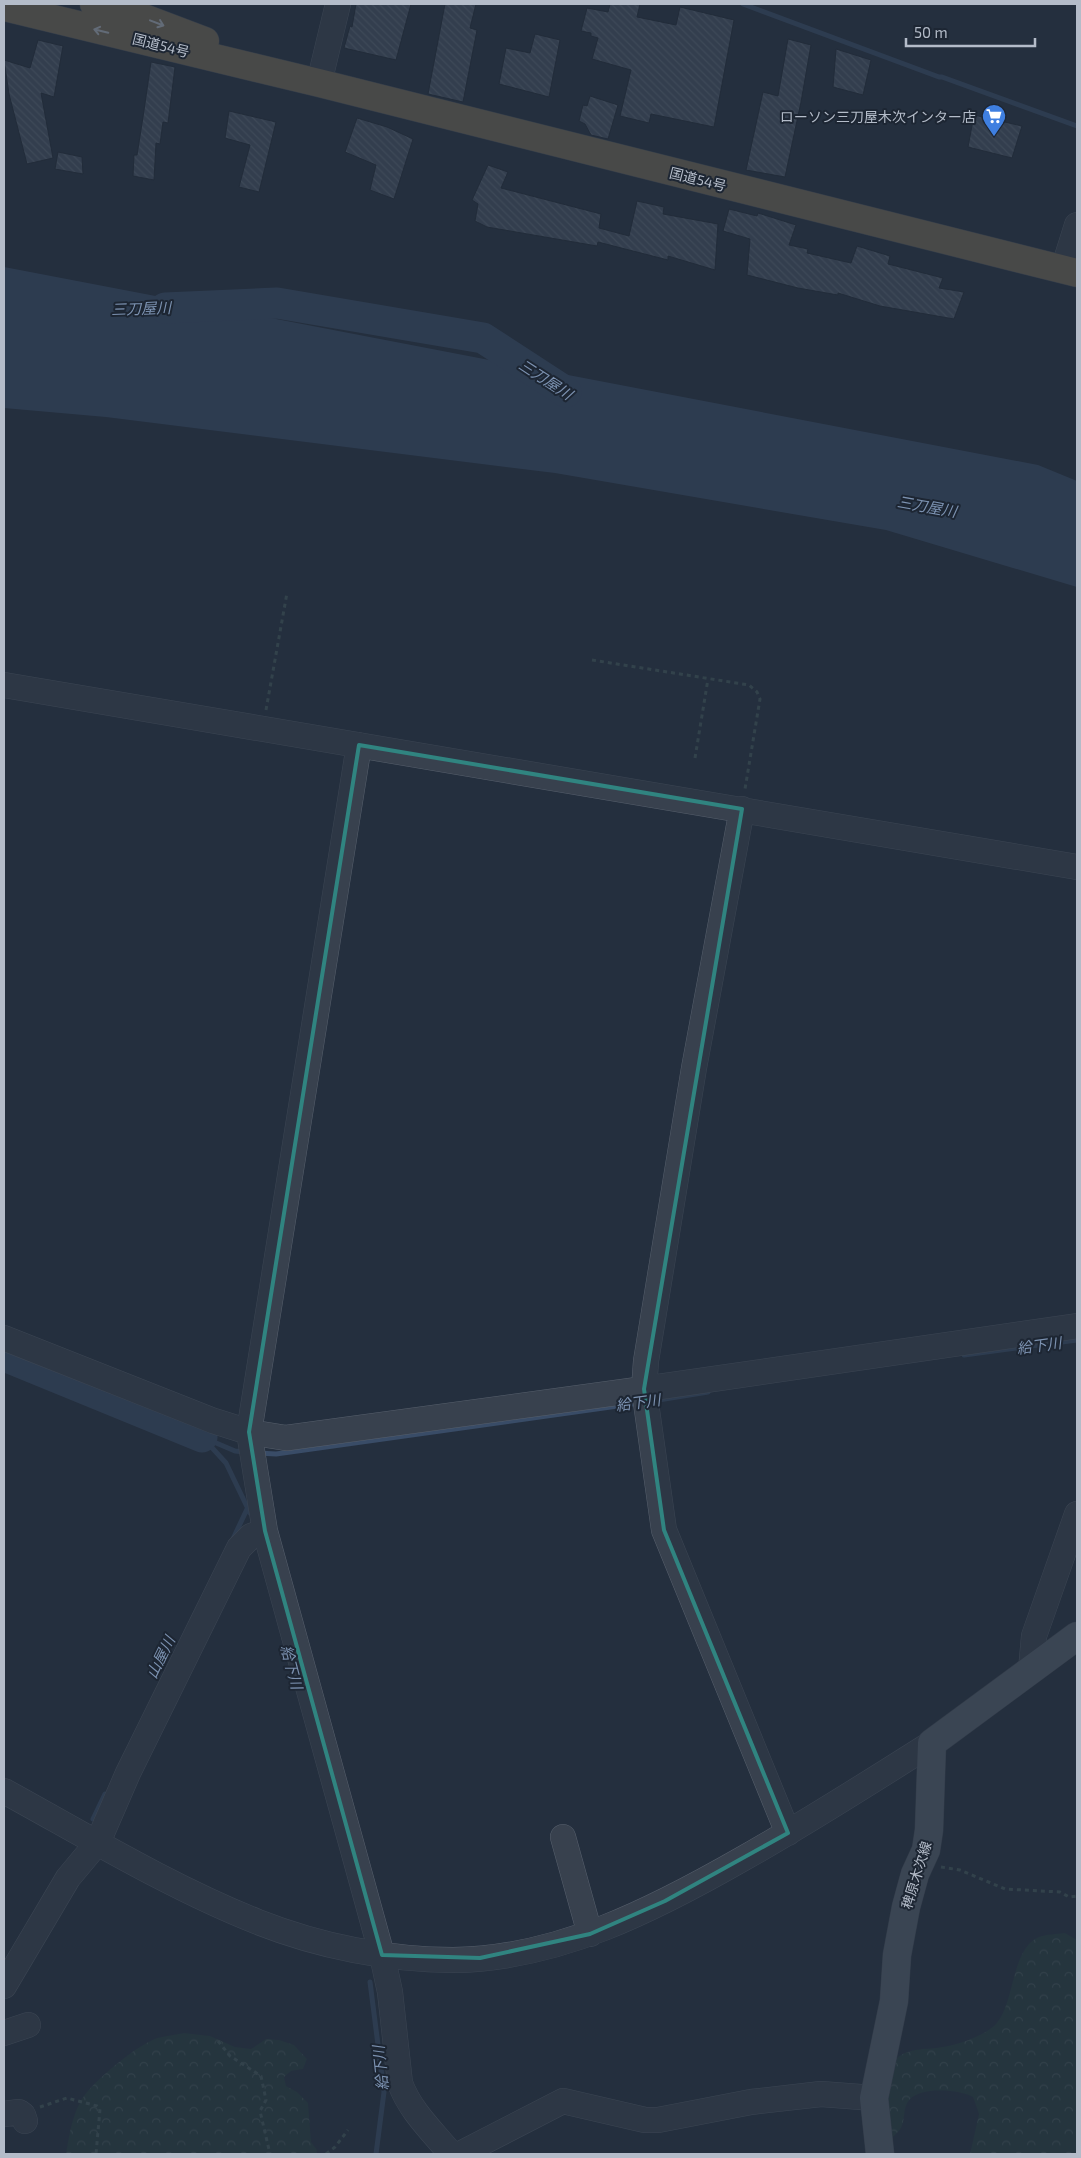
<svg xmlns="http://www.w3.org/2000/svg" width="1081" height="2158" viewBox="0 0 1081 2158" font-family="'Exo 2','Noto Sans JP',sans-serif">
	<style>
		.forest { fill: url(#forest-crowns) }
		.water { fill: #394c67 }
		.lines { fill: none; stroke-linecap: round; stroke-linejoin: round }
		.stream { stroke: #394c67; stroke-width: 5 }
		.river { stroke: #394c67; stroke-width: 31 }
		.building { fill: url(#building-back-hatch); stroke: #1f2835 }
		.minor-casing { stroke: #565f6c; stroke-width: 26 }
		.major-casing { stroke: #414a57; stroke-width: 29 }
		.highway-casing { stroke: #434c59; stroke-width: 29 }
		.path { stroke: #44595c; stroke-width: 3; stroke-dasharray: 4 4; stroke-linecap: butt }
		.minor { stroke: #38414e; stroke-width: 25 }
		.major { stroke: #56606e; stroke-width: 28 }
		.highway { stroke: #746855; stroke-width: 28 }
		.oneway { stroke: #aeb4bd }
		.marked { fill: none; stroke: #308480; stroke-width: 4; stroke-linejoin: round }
		.labels { text-anchor: middle; dominant-baseline: central; stroke-width: 4; stroke-linejoin: round; paint-order: stroke }
		.street-label { font-size: 14px; fill: #b4bcc9; stroke: #1d2633 }
		.poi-label { font-size: 14px; fill: #b4bcc9; stroke: #1d2633; text-anchor: end }
		.water-label { font-size: 15px; font-style: italic; fill: #7c92b1; stroke: #1d2633 }
	</style>
	<defs>
		<pattern id="forest-crowns" width="20" height="18" patternUnits="userSpaceOnUse" patternTransform="scale(1.25)"><rect width="20" height="18" fill="#263c3f"/><path d="M2 6a3 3 0 1 1 6 0M12 15a3 3 0 1 1 6 0" fill="none" stroke="#435659"/></pattern>
		<pattern id="building-back-hatch" width="6" height="6" patternUnits="userSpaceOnUse" patternTransform="scale(1.25)"><rect width="6" height="6" fill="#455162"/><path d="M-1 5l2 2M0 0l6 6M5-1l2 2" fill="none" stroke="#5d6877"/></pattern>
	</defs>
	<rect width="100%" height="100%" fill="#242f3e"/>
	<path class="forest" d="M1065,1933L1077,1940V2154H970L979,2114L973,2097C958,2089 922,2087 910,2099C902,2108 906,2118 901,2128C898,2133 891,2138 887,2142L884,2075C888,2069 893,2061 898,2057C913,2047 926,2050 942,2047C958,2045 983,2036 995,2025C1016,2004 1010,1945 1042,1936C1049,1934 1058,1934 1065,1933Z
		M184,2033L210,2036L235,2047L251,2049L266,2039L279,2040L294,2045L307,2059L303,2069L291,2071L284,2077L286,2086L297,2092L308,2103L311,2142L317,2150L316,2154H66C69,2136 72,2115 82,2099C93,2081 137,2045 157,2038C165,2036 175,2035 184,2033Z"/>
	<path class="water" d="M4,267L1038,465L1077,481V587L886,530L555,473L106,417L4,408Z"/>
	<g class="lines">
		<path class="stream" d="M743,4L939,77H942L1077,126
			M964,1355L1077,1340
			M652,1401L708,1392
			M202,1437L235,1451L245,1452
			M204,1439L226,1463L250,1513
			M258,1453L276,1454L639,1403
			M232,1541L248,1507
			M93,1819L105,1794
			M370,1982L384,2092L376,2154"/>
		<path class="river" d="M165,308L277,303L483,338L566,392
			M4,1356L202,1437"/>
	</g>
	<path class="building" d="M356,4H411L396,60L344,48L350,26L352,27Z
		M445,4H476L470,28L477,30L463,102L428,94Z
		M610,4H640L637,17L676,25L680,7L734,20L714,127L651,114L649,123L620,116L631,70L592,59L598,38L591,36V33L581,31L587,8L608,12Z
		M535,34L560,40L549,97L499,84L506,48L530,53Z
		M788,39L811,45L801,102L785,177L746,170L763,92L778,96Z
		M38,40L63,46L54,97L41,93L53,158L27,164L9,94L4,60L30,68Z
		M836,49L871,60L863,95L833,87Z
		M151,62L175,67L168,123L163,122L160,144L156,143L154,180L133,176L134,155H137L143,117Z
		M590,96L618,105L608,139L591,135L585,124L579,121L583,105L587,106Z
		M229,111L276,122L259,192L239,187L250,145L225,138Z
		M974,115L1022,126L1012,158L968,147Z
		M357,118L387,127L413,139L394,199L370,190L376,165L345,152Z
		M58,152L82,157L83,174L55,169Z
		M488,165L508,172L501,188L601,214L599,228L629,236L637,201L664,207L663,214L718,224L715,270L668,256V260L598,242L597,246L487,227L475,221L478,204L472,200Z
		M729,209L757,216L758,213L796,225L789,245L808,249L807,253L851,263L857,246L890,256L888,264L943,278L939,288L964,292L954,319L880,306L838,293V295L798,288L747,275L750,239L723,231Z"/>
	<g class="lines">
		<g class="minor-casing">
			<path id="minor" d="M319,83L338,4
				M1063,270L1077,225
				M4,685L1077,867
				M359,745L249,1432L265,1531L382,1955L390,1992L400,2083C410,2111 433,2132 451,2154
				M742,809L694,1068L646,1361L644,1389L664,1530L788,1833
				M4,1338L214,1421L249,1432L286,1438L644,1389L1077,1326
				M1031,1670L1034,1636L1077,1514
				M4,1791C86,1836 172,1888 258,1922C319,1946 388,1960 453,1960C558,1959 655,1909 744,1858C808,1822 870,1782 932,1743
				M563,1837L590,1934
				M4,1986L68,1878L98,1842L128,1773L239,1548L251,1536L265,1531
				M4,2033L28,2025
				M4,2114L19,2112L23,2115L25,2121
				M460,2154L563,2101L645,2120H658L751,2102L821,2094L874,2098"/>
		</g>
		<g class="major-casing">
			<path id="major" d="M880,2154L874,2098L894,2001L897,1955L906,1907L915,1874L926,1850L929,1830L932,1743L1077,1636"/>
		</g>
		<g class="highway-casing">
			<path id="highway" d="M94,4L139,16L205,41
				M4,7L319,83L1077,273"/>
		</g>
		<path class="path" d="M592,660L749,685L757,692L760,699L745,789
			M266,710L287,593
			M695,758L708,679
			M941,1867L960,1870L1005,1889L1060,1892L1069,1897L1077,1896
			M218,2041L230,2056L261,2076L266,2100L260,2111L270,2154
			M40,2107L67,2098L97,2106L100,2109L96,2154
			M326,2154L335,2147L348,2130"/>
		<use href="#minor" class="minor"/>
		<use href="#major" class="major"/>
		<use href="#highway" class="highway"/>
	</g>
	<defs><path id="oneway-shaft" d="M-6 0H5M1.5-3L5.5 0L1.5 3" fill="none" stroke-width="1.6" stroke-linecap="round" stroke-linejoin="round" transform="scale(1.25)"/></defs>
	<g class="oneway">
		<use href="#oneway-shaft" transform="translate(157 23) rotate(21)"/>
		<use href="#oneway-shaft" transform="translate(101 31) rotate(-166)"/>
	</g>
	<path d="M0 0H1081V2158H0ZM359,745L742,809L644,1389L664,1530L788,1833L665,1901L590,1934L480,1958L382,1955L265,1531L249,1432Z" fill="#242f3e" fill-opacity=".55" fill-rule="evenodd"/>
	<path class="marked" d="M359,745L742,809L644,1389L664,1530L788,1833L665,1901L590,1934L480,1958L382,1955L265,1531L249,1432Z"/>
	<defs>
		<g id="supermarket-pin" transform="scale(1.25)"><path d="M0 17L-7.5 6A9.5 9.5 0 1 1 7.5 6Z" fill="#3f7fe0" stroke="#1d2633"/><path d="M-6-5.5h2.5l.6 2H6L4.5 2H-2.5L-4.4-4H-6ZM-1.5 3.2a1.3 1.3 0 1 0 .1 0ZM3 3.2a1.3 1.3 0 1 0 .1 0Z" fill="#fff"/></g>
	</defs>
	<g fill-rule="evenodd">
		<use href="#supermarket-pin" x="994" y="116"/>
	</g>
	<g class="labels">
		<g class="street-label">
			<text transform="translate(161 45) rotate(14)">国道54号</text>
			<text transform="translate(698 179) rotate(14)">国道54号</text>
			<text transform="translate(916 1875) rotate(-73)">稗原木次線</text>
		</g>
		<g class="poi-label">
			<text x="976" y="116">ローソン三刀屋木次インター店</text>
		</g>
		<g class="water-label">
			<text transform="translate(141 308) rotate(-2)">三刀屋川</text>
			<text transform="translate(546 379) rotate(33)">三刀屋川</text>
			<text transform="translate(927 506) rotate(10)">三刀屋川</text>
			<text transform="translate(1039 1345) rotate(-8)">給下川</text>
			<text transform="translate(638 1402) rotate(-8)">給下川</text>
			<text transform="translate(160 1657) rotate(-64)">山屋川</text>
			<text transform="translate(292 1667) rotate(75)">給下川</text>
			<text transform="translate(380 2068) rotate(-96)">給下川</text>
		</g>
	</g>
	<rect width="1081" height="2158" fill="none" stroke="#b4bcc9" stroke-width="10"/>
	<path d="M906 38v8h129v-8" fill="none" stroke="#b4bcc9" stroke-width="2.5"/>
	<text x="914" y="38" font-size="15" fill="#b4bcc9" stroke="#1d2633" stroke-width="4" paint-order="stroke">50 m</text>
</svg>
